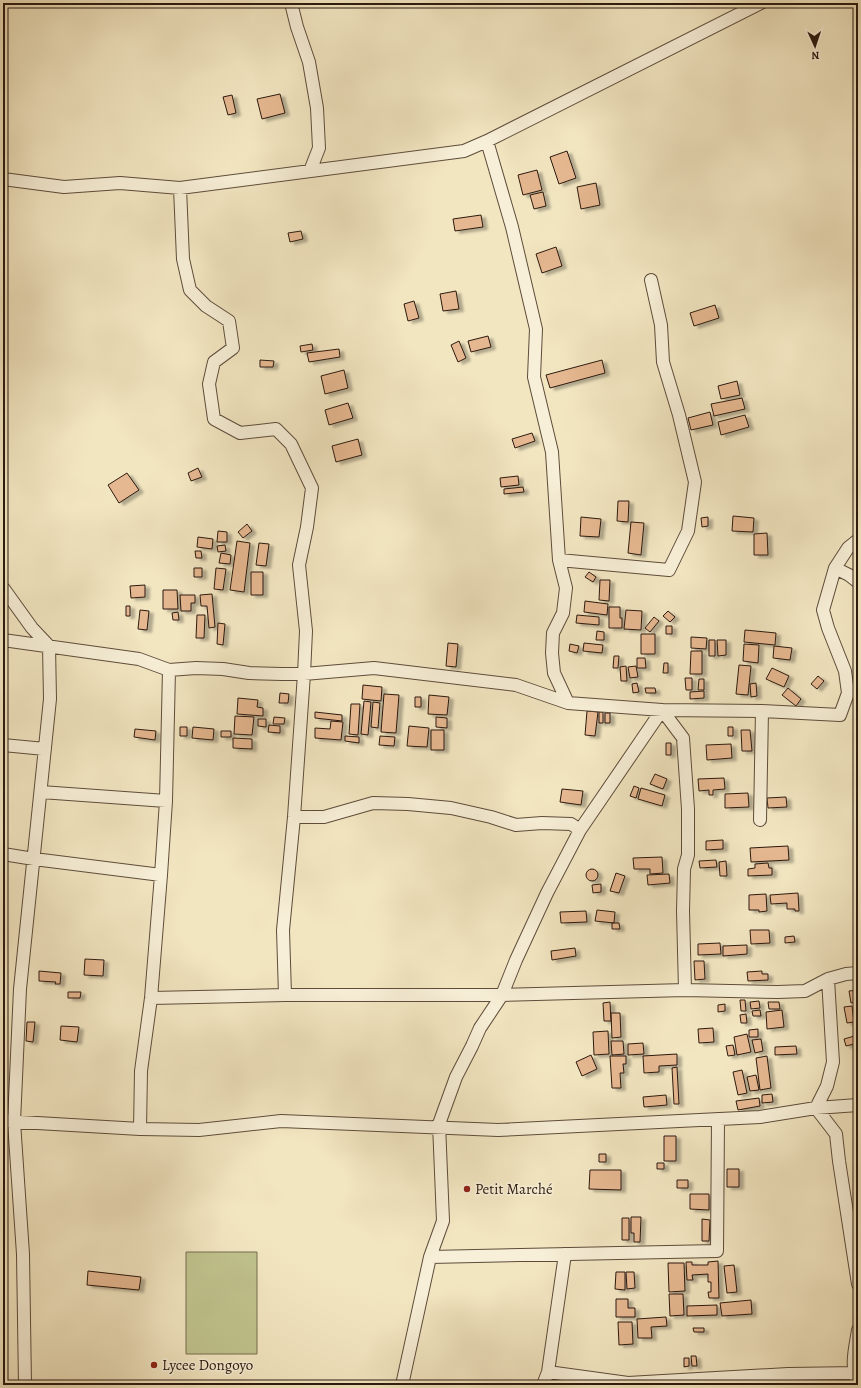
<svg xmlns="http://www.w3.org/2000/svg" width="861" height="1388" viewBox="0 0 861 1388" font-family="Alegreya,serif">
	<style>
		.green { fill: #c0c38e; stroke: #766e4e }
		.building { fill: #e6b891; stroke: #2c190e; filter: url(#shadow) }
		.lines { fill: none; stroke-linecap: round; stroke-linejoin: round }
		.street-casing { stroke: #5e4c3b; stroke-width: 14 }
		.street { stroke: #f7efd7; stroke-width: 12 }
		.poi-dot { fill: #8f2418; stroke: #f7efd7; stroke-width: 1.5 }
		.labels { text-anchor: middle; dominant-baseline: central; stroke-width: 3; stroke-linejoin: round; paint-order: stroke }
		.poi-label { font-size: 15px; fill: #2c190e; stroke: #f7efd7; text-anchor: start }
	</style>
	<defs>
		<filter id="shadow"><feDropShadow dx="4.5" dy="2.5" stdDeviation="1" flood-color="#0004"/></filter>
	</defs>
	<rect width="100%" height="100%" fill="#f2e6c1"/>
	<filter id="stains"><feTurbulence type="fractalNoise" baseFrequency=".005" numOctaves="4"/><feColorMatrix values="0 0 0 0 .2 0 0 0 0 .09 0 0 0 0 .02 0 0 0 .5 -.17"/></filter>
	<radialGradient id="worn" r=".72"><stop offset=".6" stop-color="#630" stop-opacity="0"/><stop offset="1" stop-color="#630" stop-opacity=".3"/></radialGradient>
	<path class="green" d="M186,1252H257V1354H186Z"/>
	<path class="building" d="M280,94L285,113L262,119L257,99Z
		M232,95L236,113L228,115L223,97Z
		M567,151L576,178L559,184L550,157Z
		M537,170L542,190L523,195L518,175Z
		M596,183L600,205L581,209L577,187Z
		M543,192L546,206L534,209L530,195Z
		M481,215L483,227L455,231L453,219Z
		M301,231L303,239L290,242L288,233Z
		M556,247L562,266L542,273L536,254Z
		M456,291L459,309L443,311L440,294Z
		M414,301L419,318L408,321L404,304Z
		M715,305L719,318L694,326L690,313Z
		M488,336L491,347L471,352L468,341Z
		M459,341L466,358L458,362L451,345Z
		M312,344L313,350L301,352L300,346Z
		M339,349L340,357L309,362L307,353Z
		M260,360L274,361L273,367H260Z
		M602,360L605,373L550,388L546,375Z
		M344,370L348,388L325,394L321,376Z
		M737,381L740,395L721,399L718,386Z
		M742,398L745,409L714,416L711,404Z
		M348,403L353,418L329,425L325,410Z
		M710,412L713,425L691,430L688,418Z
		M745,415L749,427L721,435L718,422Z
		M532,433L535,441L515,448L512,439Z
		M358,439L362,455L336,462L332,446Z
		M198,468L202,477L191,481L188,473Z
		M127,473L139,490L119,503L108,485Z
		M518,476L519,485L501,487L500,478Z
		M523,487L524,492L504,494V489Z
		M618,501H629L628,522L617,521Z
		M733,516L754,518L753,532L732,531Z
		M581,517L601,519L599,537L580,536Z
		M708,517V526L702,527L701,518Z
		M631,522L644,523L641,555L628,553Z
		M247,524L252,531L243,538L238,532Z
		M218,531L227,532V542H217Z
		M767,533L768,555H754V534Z
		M198,537L213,539L212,549L197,547Z
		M237,541L250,543L244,592L230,590Z
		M259,543L269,544L266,566L256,565Z
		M225,545L226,551L218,552L217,546Z
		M195,551H201L202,558H196Z
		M221,553L231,555L230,564L219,563Z
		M194,568H202V577H194Z
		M216,568L226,569L223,590L214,589Z
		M251,572H263V595H251Z
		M589,572L596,577L593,582L585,577Z
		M600,580H610L609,601L599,600Z
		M145,585V597L131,598L130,586Z
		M163,590H177L178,609H163Z
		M212,594L215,627L209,628L207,606H201L200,595Z
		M180,595H195V603H191V611H181Z
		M585,601L608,604L607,615L584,612Z
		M126,606H130V616H126Z
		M609,607H620V618H622V628H609Z
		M140,610L149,611L147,630L138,629Z
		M626,610L642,611L641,630L624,629Z
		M668,611L675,617L670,622L663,616Z
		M178,612L179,620H173L172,613Z
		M197,615H205L204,638H196Z
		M577,615L599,617V625L576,623Z
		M654,617L659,621L650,632L645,628Z
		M218,623L225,624L223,645L217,644Z
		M666,626H672V634H666Z
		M745,630L776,633L775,645L744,642Z
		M597,631L604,632V640H596Z
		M641,634H655V654H641Z
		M691,637L707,638L706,649L691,648Z
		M709,640H715V656H709Z
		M717,640H726V655L718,656Z
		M448,643L458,644L456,667L446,666Z
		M584,643L603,645L602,653L583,651Z
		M570,644L579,646L577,653L569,651Z
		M744,644L759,645L758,663L743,661Z
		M774,646L792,648L790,660L773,658Z
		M691,651H702V674H690Z
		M614,656H619L618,668H613Z
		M637,658H645L646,668H637Z
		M664,663H668V673H663Z
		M739,665L751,666L748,695L736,694Z
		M626,666L627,681H621L620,667Z
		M636,666L638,677L630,678L628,667Z
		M772,668L789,676L784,687L766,679Z
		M818,676L824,681L817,689L811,684Z
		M685,678H692V690H686Z
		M699,679H704V690H698Z
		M637,683L639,692L633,693L632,684Z
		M756,683L757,696L751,697L750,684Z
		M363,685L382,687L381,701L362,699Z
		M645,688H655L656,693H646Z
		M788,688L801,699L796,706L782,695Z
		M704,691V698L690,699V692Z
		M280,693L289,694L288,703H279Z
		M384,694L399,695L396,733L381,732Z
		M429,695L449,697L447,715L428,714Z
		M415,697H421V707H415Z
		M238,698L258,700L257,707L263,708V716L237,714Z
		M364,701L371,702L368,735L361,734Z
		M373,702L380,703L378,728L371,727Z
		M351,704H360L358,735L349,734Z
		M587,711L598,712L595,736L585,735Z
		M315,712L342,715V721L315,718Z
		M599,712H603V723H599Z
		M605,713H610V723H605Z
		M235,716L254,717L252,735L234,734Z
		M274,717L285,718L284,724H273Z
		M436,717L447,718V728L436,727Z
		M258,719H266V727L258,726Z
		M331,721L343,722L341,740L315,738V728L330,729Z
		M269,725L280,726V733L268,732Z
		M409,726L429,728L427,747L407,746Z
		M180,727H187V736H180Z
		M193,727L214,729L213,740L192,738Z
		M728,727H733V736H728Z
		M135,729L156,731L155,740L134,737Z
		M431,730H444V750H431Z
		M741,730H750L752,751H742Z
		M221,731H231V737H221Z
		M345,736L359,737V743L345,741Z
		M380,736L395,737L394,746L379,745Z
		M233,738L252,739V749L233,748Z
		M666,743H671V755H666Z
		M731,744L732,758L707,760L706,745Z
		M655,774L667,779L663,789L650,784Z
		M724,778L725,789L713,790V795H709V790L699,791L698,779Z
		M634,786L639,788L636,798L630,796Z
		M641,788L665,795L662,806L638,799Z
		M562,789L583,791L581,805L560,802Z
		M748,793L749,807L725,808V794Z
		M786,797L787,807L768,808L767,798Z
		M723,840V849L706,850V841Z
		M788,846L789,860L751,862L750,848Z
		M662,857L663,873L650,874V869H634L633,858Z
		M716,860L717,867L700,868L699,861Z
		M726,861L727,876H720L719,862Z
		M768,863L769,868H772V875L748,876V869L755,868V864Z
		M586 875a6 6 0 1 1 12 0a6 6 0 1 1-12 0Z
		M616,873L625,876L619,893L610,891Z
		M669,874L670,883L648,885L647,875Z
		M601,884V892L593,893L592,885Z
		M798,893L799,911H795V909H787V903L771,904L770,895Z
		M766,894L767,911L759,912V910H749V895Z
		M597,910L615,912L614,923L595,921Z
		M586,911L587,922L561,923L560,912Z
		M612,923H619L620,929H612Z
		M750,930H769L770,943L751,944Z
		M794,936L795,942L785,943V937Z
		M720,943L721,954L698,955V944Z
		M747,945V954L723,956V946Z
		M575,948L576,956L552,960L551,951Z
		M85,959L104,960L103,976L84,975Z
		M694,961H704L705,979L695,980Z
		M39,971L61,973L60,984H55L56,982L39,981Z
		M762,971V974H768V980L748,981L747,972Z
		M858,990V1005H856L855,1002L851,1003L849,991Z
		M68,992H81L80,998H68Z
		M740,1000H745L746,1011H741Z
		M759,1001L760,1008L751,1009L750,1002Z
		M610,1002L611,1021H604L603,1003Z
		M768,1002H779L780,1009H769Z
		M725,1004V1011L718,1012V1005Z
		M852,1006L854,1022L847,1023L844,1007Z
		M760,1010L761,1016H753L752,1011Z
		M782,1010L784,1027L767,1029L766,1012Z
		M611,1013H620L621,1037L612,1038Z
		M746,1014L747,1023H741L740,1015Z
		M27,1022H35L33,1042L26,1041Z
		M61,1026L79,1027L77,1042L60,1040Z
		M713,1028L714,1042L699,1043L698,1029Z
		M758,1029V1037H749V1030Z
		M608,1031L609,1054L594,1055L593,1032Z
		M747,1034L751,1052L737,1055L734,1037Z
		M858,1035V1043L846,1046L844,1039Z
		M761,1039L763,1051L755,1053L752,1040Z
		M611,1041H623L624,1054L612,1055Z
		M643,1043L644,1054L628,1055V1044Z
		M733,1045L735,1055L728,1056L726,1046Z
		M796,1046L797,1054L775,1055V1047Z
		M677,1054V1065L659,1066V1072L644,1073L643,1056Z
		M591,1055L597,1069L582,1076L576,1062Z
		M610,1056H626V1064H623L624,1073H620L621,1088H612Z
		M767,1056L771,1088L760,1090L756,1058Z
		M677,1067L679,1104H674L672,1068Z
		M742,1070L747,1093L738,1095L733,1072Z
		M756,1075L759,1090L750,1091L747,1077Z
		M772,1094L773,1102L762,1103V1095Z
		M666,1095L667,1105L644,1107L643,1097Z
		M759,1098L760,1106L738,1110L736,1101Z
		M664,1136H676V1161H664Z
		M599,1154H606V1162H599Z
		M657,1163H664V1169H657Z
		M727,1169H739V1187H727Z
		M590,1170H621V1190L589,1189Z
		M677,1180H688V1188H677Z
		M690,1194H709V1210L690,1209Z
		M631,1217H641L640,1242H634V1233H631Z
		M622,1218H629V1240H622Z
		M702,1219L710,1220L709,1241H702Z
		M718,1261L719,1298H709L708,1292H711V1282H708V1274L692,1275L693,1280H687L686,1262H692V1265H708V1262Z
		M668,1263H684L685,1291L669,1292Z
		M734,1265L737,1292L727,1293L724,1266Z
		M88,1271L141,1277L139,1290L87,1285Z
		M616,1272H625V1290L615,1289Z
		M626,1272H634L635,1288L627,1289Z
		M669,1294H683L684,1315L670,1316Z
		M616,1299H628V1308H635V1317H616Z
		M751,1300L752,1314L722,1316L720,1303Z
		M717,1305V1315L687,1316V1306Z
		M666,1317L667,1326L651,1327L652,1338H638L637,1319Z
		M618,1322H632L633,1344L619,1345Z
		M693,1328H704V1332H694Z
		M691,1356H696L697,1366H692Z
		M684,1358H689V1366L684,1367Z"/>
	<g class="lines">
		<g class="street-casing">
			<path id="street" d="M291,3L297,27L309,62L317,108L319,148L310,171
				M487,141L512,227L536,329L534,377L552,452L559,560L566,588L563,613L553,633L552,653L554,673L568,703
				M3,179L64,187L120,183L180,188L464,151L487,141L761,3
				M180,188L183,259L190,290L206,306L229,321L233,348L214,362L209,384L214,419L240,433L276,429L291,444L312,488L307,527L299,565L306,631L304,674L374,668L516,685L568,703L662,710L762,711L840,715L848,693L845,671L828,628L823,610L835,568L848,548L858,540
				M559,560L669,570L688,531L695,482L679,415L663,362L661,325L651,280
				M835,568L849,575L858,582
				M4,589L32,628L49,646L50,699L20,989L14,1122L23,1254L25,1385
				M3,640L139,659L169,670L196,668L223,669L249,673L282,674H304L294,817L283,930L285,995
				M662,710L683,738L688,809V855L684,869L683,911L685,990
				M3,745L45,749
				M41,792L166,801
				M294,817H324L373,803L408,804L451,808L491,817L516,825L542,823L571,824L580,830
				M760,820L762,711
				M3,854L34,859L161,875
				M828,979L833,1062L827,1086L816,1108L836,1134L839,1161L858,1284
				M151,998L285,995H502L685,990L778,992L805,991L828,979L846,974L858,973
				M3,1121L140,1129L199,1130L281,1121L498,1130L760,1117L816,1108L858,1105
				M140,1129L141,1071L151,998L161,875L166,801L169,670
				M430,1257L717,1251L718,1119
				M858,1330C855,1350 850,1365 858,1384
				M548,1372L628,1383L788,1374L858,1373
				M402,1385L430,1257L443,1221L439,1124L456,1077L472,1046L480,1028L502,995L516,960L547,893L580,830L662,710
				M543,1385L548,1372L565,1254"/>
		</g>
		<use href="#street" class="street"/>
	</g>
	<g class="poi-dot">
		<circle cx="467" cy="1189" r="4"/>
		<circle cx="154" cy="1365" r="4"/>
	</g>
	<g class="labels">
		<g class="poi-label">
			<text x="475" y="1189">Petit Marché</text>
			<text x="162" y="1365">Lycee Dongoyo</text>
		</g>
	</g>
	<rect width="861" height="1388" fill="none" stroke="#f2e6c1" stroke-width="16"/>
	<rect x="4" y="4" width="853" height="1380" fill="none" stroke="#2c190e" stroke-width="2"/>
	<rect x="8" y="8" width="845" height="1372" fill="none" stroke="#2c190e"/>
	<g transform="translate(815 46) rotate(177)" stroke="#f7efd7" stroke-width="3" paint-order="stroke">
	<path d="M0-3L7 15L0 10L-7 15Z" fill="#2c190e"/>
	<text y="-6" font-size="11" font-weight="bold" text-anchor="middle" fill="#2c190e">N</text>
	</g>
	<rect width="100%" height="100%" filter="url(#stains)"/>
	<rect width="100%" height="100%" fill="url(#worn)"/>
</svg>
